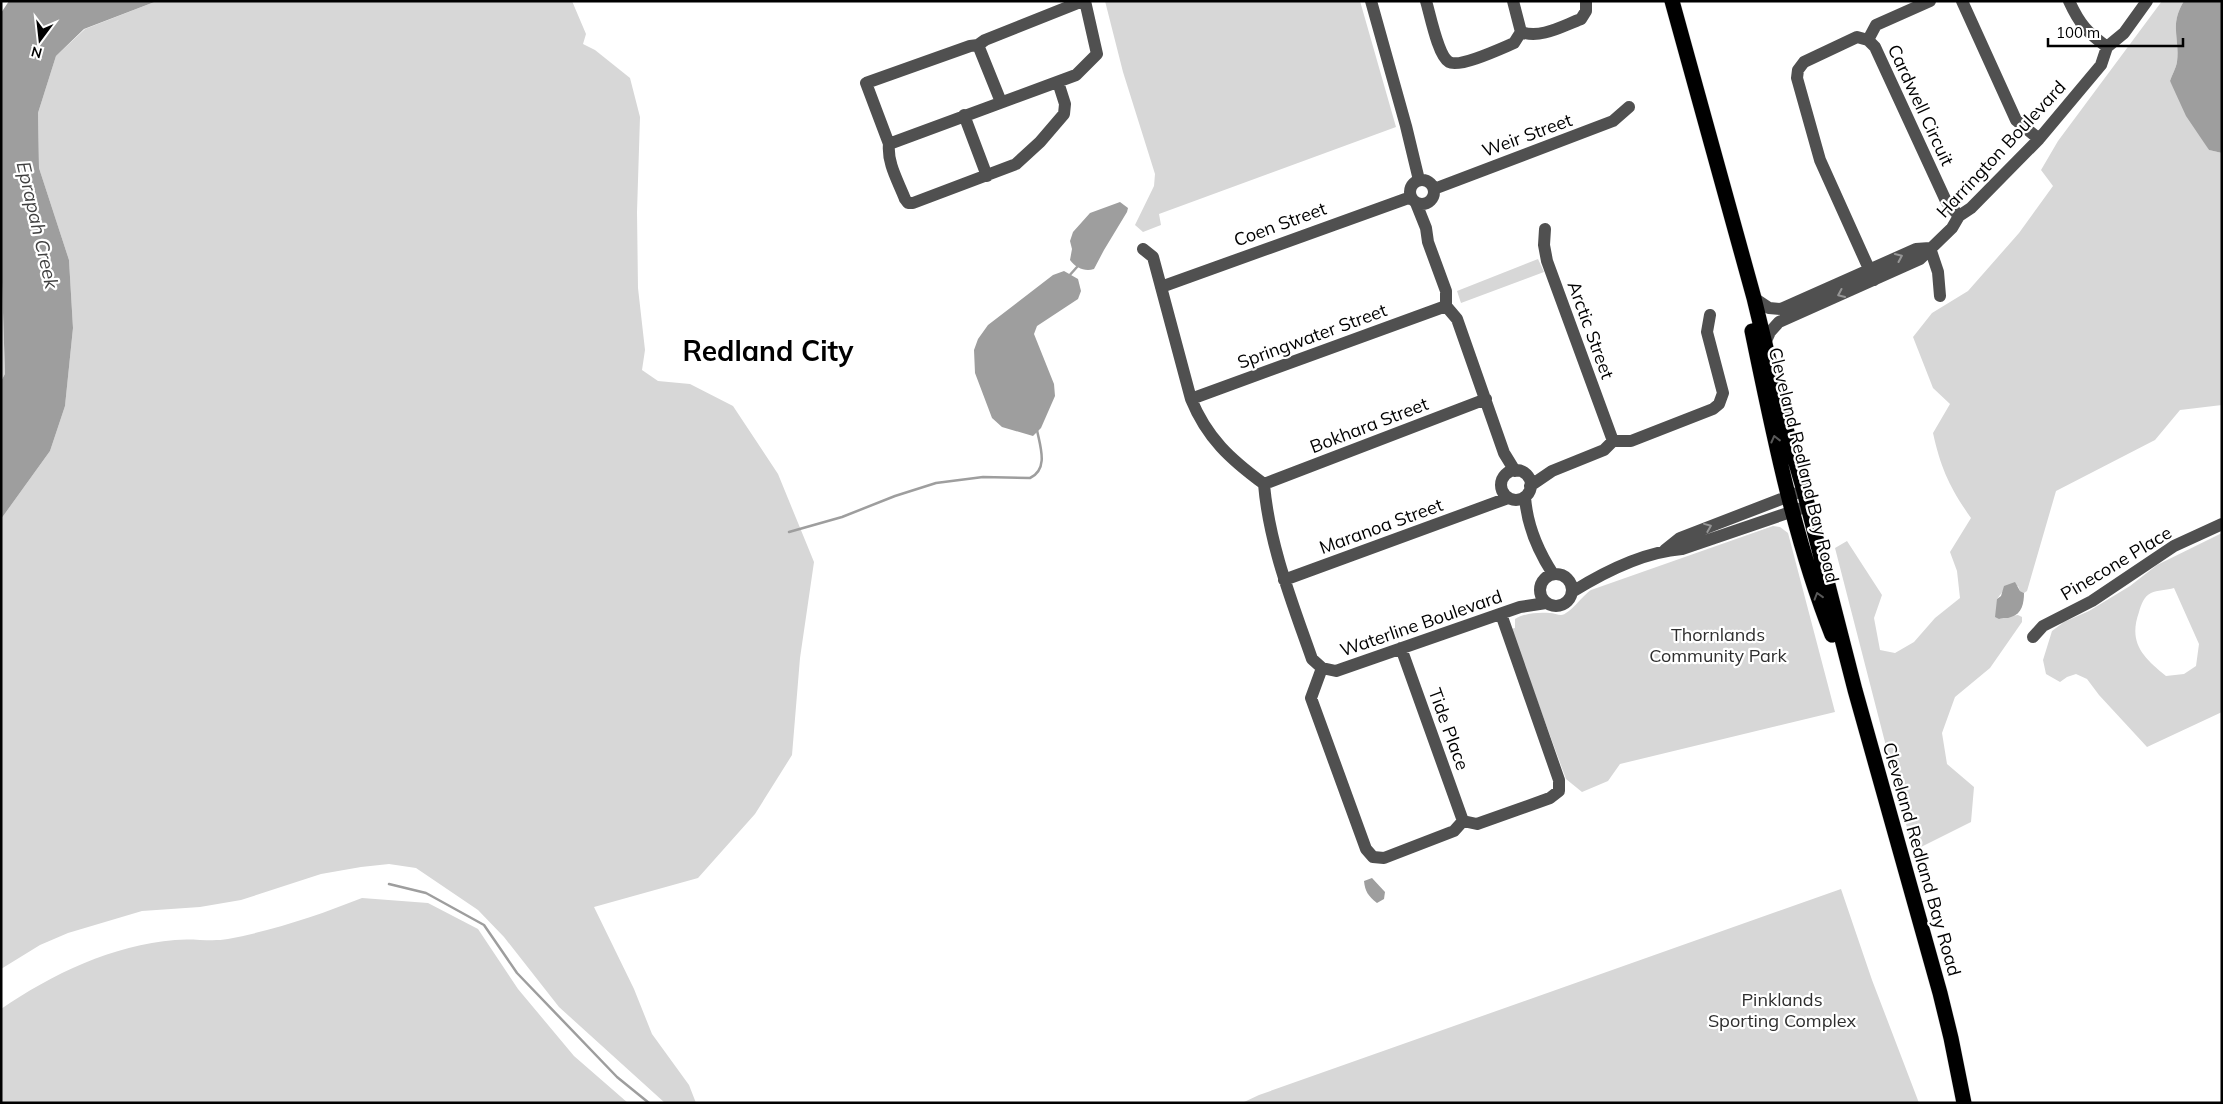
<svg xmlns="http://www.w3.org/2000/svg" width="2223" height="1104" viewBox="0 0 2223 1104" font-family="Mulish,sans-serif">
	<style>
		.green { fill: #d7d7d7; fill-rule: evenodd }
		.water { fill: #9e9e9e }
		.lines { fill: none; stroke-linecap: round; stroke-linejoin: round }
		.stream { stroke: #9e9e9e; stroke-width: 2.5 }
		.highway-casing { stroke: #dbdbdb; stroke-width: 16 }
		.minor { stroke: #505050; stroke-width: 12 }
		.highway { stroke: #000; stroke-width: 15 }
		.oneway { stroke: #969696 }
		.oneway2 { stroke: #595959 }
		.labels { text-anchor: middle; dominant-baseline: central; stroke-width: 4.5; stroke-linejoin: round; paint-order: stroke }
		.street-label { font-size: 18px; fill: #000; stroke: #fff }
		.park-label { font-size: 18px; fill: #2e2e2e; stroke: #fff }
		.water-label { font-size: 19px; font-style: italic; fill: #3f3f3f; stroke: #fff }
		.town-label { font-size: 28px; font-weight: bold; fill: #000; stroke: #fff }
	</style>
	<rect width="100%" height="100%" fill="#fff"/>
	<path class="green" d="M157,1H572L586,34L583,44L595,50L630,78L640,117L637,212L638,288L645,350L642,370L658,381L690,384L733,406L778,474L814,562L800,658L792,755L755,814L698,878L594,907L634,989L652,1034L689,1085L696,1103H665L559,1007L504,937L478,910L416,868L389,864L361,867L321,874L241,900L200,907L142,911L68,933L40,945L1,969V519L50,451L65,406L73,328L69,260L39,168L38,113L56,56L85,29Z
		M1105,1H1360L1396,127L1159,214L1161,225L1143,232L1135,225L1154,186L1155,174L1123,72Z
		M2162,1H2184C2169,25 2180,38 2177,62C2176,68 2172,75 2170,81L2209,150L2222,153V405L2180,410L2155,440L2056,491L2027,591L2024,593L2020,591L2018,586L2003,591L1997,599L2003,617L2018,615L2022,617V622L1990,668L1955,697L1942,733L1947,764L1974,787L1971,822L1913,851L1835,548L1847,541L1882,595L1874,618L1880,650L1895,653L1914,642L1935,618L1960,598L1957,571L1950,552L1971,518C1950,488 1941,469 1933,433L1950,404L1933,388L1913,337L1932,313L1968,291L2019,233L2053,186L2041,170L2058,141Z
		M1,251L5,374L1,381Z
		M1538,259L1544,272L1461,303L1457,291Z
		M1773,526L1780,527L1788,533L1835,712L1620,764L1608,781L1582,792L1566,779L1511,629L1515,628V619C1525,613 1539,612 1550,613C1553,613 1558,615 1561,615C1569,615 1583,595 1591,590Z
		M2222,533V712L2147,747L2099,695L2087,679L2076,674L2067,677L2060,682L2046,674L2043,660L2052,631L2064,622L2089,611L2130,586L2157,565ZM2174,588L2199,644L2196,666L2184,674L2166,676C2143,657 2128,643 2139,612C2141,605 2144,596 2151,593C2157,590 2167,590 2174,588Z
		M1841,889L1872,980L1919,1103H1242L1259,1095Z
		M362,898L428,903L478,929L518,989L574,1056L628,1103H1V1009C52,974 113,945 175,940C193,938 211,942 228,939C275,930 319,915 362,898Z"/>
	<path class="water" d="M9,1H157L84,29L56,56L38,113L39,168L69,260L73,328L65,406L50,451L1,519V381L5,374L1,251V13Z
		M2184,1H2222V153L2209,150L2186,116L2170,81C2172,75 2176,68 2177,62C2180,38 2169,25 2184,1Z
		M1120,202L1128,208L1127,212L1104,250L1094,269C1085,272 1076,268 1070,260L1072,249L1070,241L1073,232L1090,213Z
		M1064,271L1078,279L1081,291L1078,299L1037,326L1034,334L1054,384L1055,396L1041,428L1033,436L1002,427L992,418L975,373L974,350L978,339L988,325L1053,275Z
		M2015,582L2020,591L2024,593C2024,603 2022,614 2011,617C2007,619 2003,617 1999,619L1995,617L1997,599L2001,596L2004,586Z
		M1372,878L1385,892L1384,899L1377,903C1368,896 1365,891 1364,881Z"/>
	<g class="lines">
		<path class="stream" d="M1068,277L1077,267
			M789,532L842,517L895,496L936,483L983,477L1030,478C1049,469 1040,446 1037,430
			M389,884L426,893L484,925L517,973L617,1077L649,1103"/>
		<g class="highway-casing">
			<path id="highway" d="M1672,1L1754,298L1783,418L1804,491L1855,690L1940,993L1951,1038L1964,1103
				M1752,331C1773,432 1794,539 1832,635"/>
		</g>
		<path class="minor" d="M1371,1L1406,126L1419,180
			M1426,1C1430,14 1438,56 1449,62C1460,68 1502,48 1514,43L1521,32L1513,1
			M1962,1L2016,120L2039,139
			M2069,1C2080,25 2087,32 2107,47
			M1521,32C1541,39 1562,26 1581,19L1586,11V1
			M1868,40L1876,25L1930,1
			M978,45L1001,102
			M1058,82L1065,104L1064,114L1040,142L1016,164L913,203H908L905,199C898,181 887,163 889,144L866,83L970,46L978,45L985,40L1083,1
			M964,115L987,176
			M889,144L1076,75L1097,54L1085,1
			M1410 192a12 12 0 1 1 24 0a12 12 0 1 1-24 0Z
			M1434,189L1613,121L1629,107
			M1416,203L1426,228L1428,242L1446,291V306L1457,319L1504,453L1515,471
			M1545,229L1544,245L1547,261L1613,441
			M1930,248L1938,272L1940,296
			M1143,249L1153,257L1191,399C1207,438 1230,459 1264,484C1269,544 1292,602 1312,659L1322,668L1336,671L1520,607L1546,603
			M1874,280L1820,160L1797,78L1798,70L1804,62L1857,37L1868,40L1875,47L1946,201L1959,216
			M1161,287L1411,197
			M1754,298L1769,308L1781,309L1916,249L1930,248
			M1765,343L1770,332L1779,322L1920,259L1952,228L1959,216L1971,208L2039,139L2101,65L2107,47L2124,33L2147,1
			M1191,399L1446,306
			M1501 485a15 15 0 1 1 30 0a15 15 0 1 1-30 0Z
			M1264,484L1486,399
			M1530,486L1552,471L1604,450L1613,441H1631L1713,409L1719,404L1723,393L1707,332L1710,315
			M1525,497C1527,525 1538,551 1553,574
			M1665,550L1680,538L1797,493
			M1540 590a16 16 0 1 1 32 0a16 16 0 1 1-32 0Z
			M1284,580L1508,498
			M1572,592C1604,572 1643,552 1682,549L1808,506
			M2033,637L2043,626L2092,601L2174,546L2222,524
			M1401,648L1463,821
			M1322,668L1311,698L1366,849L1373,857L1384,858L1454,831L1463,821L1477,824L1550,798L1559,791V780L1501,614"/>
		<use href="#highway" class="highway"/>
	</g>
	<defs><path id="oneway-chevron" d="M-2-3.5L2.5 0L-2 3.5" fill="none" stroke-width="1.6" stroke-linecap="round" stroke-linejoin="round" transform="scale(1.25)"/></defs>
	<g class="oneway">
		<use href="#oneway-chevron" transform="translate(1899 257) rotate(-24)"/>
		<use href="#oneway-chevron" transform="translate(1841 294) rotate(156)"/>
		<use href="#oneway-chevron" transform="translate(1708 527) rotate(-22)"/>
	</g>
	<g class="oneway2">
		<use href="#oneway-chevron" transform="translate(1775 439) rotate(-104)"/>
		<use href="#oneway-chevron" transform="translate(1818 596) rotate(-107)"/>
	</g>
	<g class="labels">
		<g class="street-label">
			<text transform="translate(1921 105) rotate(65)">Cardwell Circuit</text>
			<text transform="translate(1527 135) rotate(-20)">Weir Street</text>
			<text transform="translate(2001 149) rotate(-47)">Harrington Boulevard</text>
			<text transform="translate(1280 224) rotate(-20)">Coen Street</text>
			<text transform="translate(1591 330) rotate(70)">Arctic Street</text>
			<text transform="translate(1312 336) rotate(-20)">Springwater Street</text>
			<text transform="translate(1369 425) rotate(-21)">Bokhara Street</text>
			<text transform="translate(1804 465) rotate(76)">Cleveland Redland Bay Road</text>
			<text transform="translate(1381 526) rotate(-20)">Maranoa Street</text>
			<text transform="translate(2116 563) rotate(-31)">Pinecone Place</text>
			<text transform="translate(1421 623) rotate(-19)">Waterline Boulevard</text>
			<text transform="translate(1449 729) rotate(70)">Tide Place</text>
			<text transform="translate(1922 859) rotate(74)">Cleveland Redland Bay Road</text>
		</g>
		<g class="park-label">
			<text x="1718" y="634">Thornlands<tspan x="1718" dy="21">Community Park</tspan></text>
			<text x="1782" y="999">Pinklands<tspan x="1782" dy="21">Sporting Complex</tspan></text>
		</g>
		<g class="water-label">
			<text transform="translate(38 225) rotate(77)">Eprapah Creek</text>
		</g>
		<g class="town-label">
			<text x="768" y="350">Redland City</text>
		</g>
	</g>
	<rect width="2223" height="1104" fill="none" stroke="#000000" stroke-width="5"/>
	<g transform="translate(40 40) rotate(195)" stroke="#ffffff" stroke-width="4" paint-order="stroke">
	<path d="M0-4L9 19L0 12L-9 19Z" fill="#000000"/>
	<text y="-8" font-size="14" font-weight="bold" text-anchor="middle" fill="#000000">N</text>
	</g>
	<path d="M2048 38v8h135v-8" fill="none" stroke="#000000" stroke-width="2.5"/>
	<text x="2056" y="38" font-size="15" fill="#000000" stroke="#ffffff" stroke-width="4" paint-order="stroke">100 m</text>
</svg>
